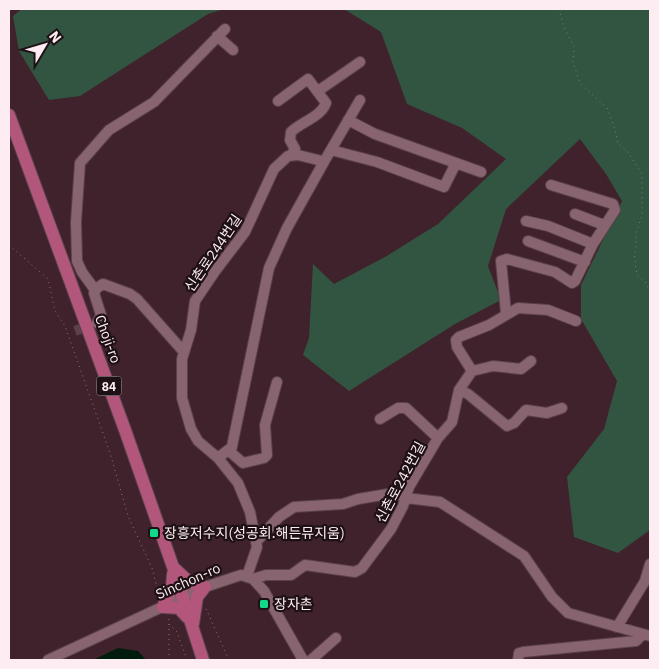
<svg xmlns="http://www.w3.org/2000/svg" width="659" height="669" viewBox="0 0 659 669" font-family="'IBM Plex Sans','Noto Sans KR',sans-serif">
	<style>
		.green { fill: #315540 }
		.water { fill: #001c0d }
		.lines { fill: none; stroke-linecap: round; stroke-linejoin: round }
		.minor-tunnel { stroke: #5c404a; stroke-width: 10; stroke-dasharray: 10 5; stroke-linecap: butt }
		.minor-casing { stroke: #5a414a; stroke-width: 12 }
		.major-casing { stroke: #5a414a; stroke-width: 14 }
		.path { stroke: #8e757e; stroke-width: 1; stroke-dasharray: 1 4; stroke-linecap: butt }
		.minor { stroke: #87646f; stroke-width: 10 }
		.major { stroke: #b3567b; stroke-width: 12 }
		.poi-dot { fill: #12d98a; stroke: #1e1115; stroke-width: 2 }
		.labels { text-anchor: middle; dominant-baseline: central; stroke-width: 4.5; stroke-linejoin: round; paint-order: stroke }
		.shield { fill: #1e1115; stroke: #baaaaf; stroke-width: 1 }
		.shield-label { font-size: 12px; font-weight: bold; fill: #fdecf1 }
		.street-label { font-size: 14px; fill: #fdecf1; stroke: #1e1115 }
		.poi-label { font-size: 14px; fill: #fdecf1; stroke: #1e1115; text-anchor: start }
	</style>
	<rect width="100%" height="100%" fill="#40222d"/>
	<path class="green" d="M22,9H224L208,14L80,96L49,100L19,51L13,16Z
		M344,9H650V530L618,553L574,537L567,477L604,429L617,381L581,319V285L622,201L606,174L580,139L506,209L488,266L501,300L455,324L349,391L303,355L309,338L313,264L334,284L385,257L438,224L506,159L462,128L407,104L381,32Z"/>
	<path class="water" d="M118,648L138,651L146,660H93Z"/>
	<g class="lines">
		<path class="minor-tunnel" d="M75,331L94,324"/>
		<g class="minor-casing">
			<path id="minor" d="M217,36L233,50
				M318,91L360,62
				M278,101L308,79L326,103C321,117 301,122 291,132L290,140L295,149L291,155
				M348,120L375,134L481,172
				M331,150L377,162L444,187L456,163
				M575,214L604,225
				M526,221L548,226L593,244
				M528,241L585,262
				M95,290L82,272L77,261L76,222L80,163L109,130L154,102L225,29
				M506,313L501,261L507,259L555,272L572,283L575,281L593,244L615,210L613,204L551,185
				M97,323L101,315L94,293L97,288L103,284L130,294L137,299L183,351
				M472,371L493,366L521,369L531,361
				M459,390L468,394L507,426L514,423L526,410L547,413L562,408
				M380,419L398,408H406L438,438
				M231,451L269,268L287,228L325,160
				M218,458L228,450L243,463L264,458L267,455L265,425L277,382
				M256,542L279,517L294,507L343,504L358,499L394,493L406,498L440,502L524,556L552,597L568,613L650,636
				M247,576L257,547L250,512L238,483L218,458L198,441L191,429L182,398V359L191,330L195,301L216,270L245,232L274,169L288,156L298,155L322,161L325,160L360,100
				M253,579L266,575H291L305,565L355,572L362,568L391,529L403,506L409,487L438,438L452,422L459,390L472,371L457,347L456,340L459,337L489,325L518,308L548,310L576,321
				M617,627L645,581L650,564
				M48,660L205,587L241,575L253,579L264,591L303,660
				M311,660L336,638
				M518,660L519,653L523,652L636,641L643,634"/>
		</g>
		<g class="major-casing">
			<path id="major" d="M9,115L125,430L173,567L203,660
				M174,568L189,582L205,587
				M163,607L179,608L187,617
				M163,607L172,587L173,574
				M193,624L197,597L205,587"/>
		</g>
		<path class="path" d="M559,9L564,27L574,47L573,62L580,83L607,108L615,129L618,144L627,151L642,174V215L636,234V250L634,254L637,275L645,282L650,291
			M9,245L48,279L55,311L65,326L111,456L128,516L152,568L159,595
			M206,609L229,660
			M169,624L177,632L187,660
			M169,660V616"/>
		<use href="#minor" class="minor"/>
		<use href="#major" class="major"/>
	</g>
	<g class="poi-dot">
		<rect x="149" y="528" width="10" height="10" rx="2.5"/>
		<rect x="259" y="599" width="10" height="10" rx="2.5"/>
	</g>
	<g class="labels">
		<rect class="shield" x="96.5" y="376.5" width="25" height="19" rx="4"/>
		<g class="shield-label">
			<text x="109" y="386">84</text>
		</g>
		<g class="street-label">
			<text transform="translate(213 253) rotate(-56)">신촌로244번길</text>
			<text transform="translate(108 339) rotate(70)">Choji-ro</text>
			<text transform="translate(400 482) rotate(-62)">신촌로242번길</text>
			<text transform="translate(188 581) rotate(-24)">Sinchon-ro</text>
		</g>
		<g class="poi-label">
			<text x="164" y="533">장흥저수지(성공회.해든뮤지움)</text>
			<text x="274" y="604">장자촌</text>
		</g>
	</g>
	<rect width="659" height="669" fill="none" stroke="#fdecf1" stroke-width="20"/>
	<g transform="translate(45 45) rotate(52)" stroke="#1e1115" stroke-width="4" paint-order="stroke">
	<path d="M0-4L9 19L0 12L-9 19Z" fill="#fdecf1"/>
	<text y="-8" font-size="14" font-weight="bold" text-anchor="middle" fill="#fdecf1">N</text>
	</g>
</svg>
